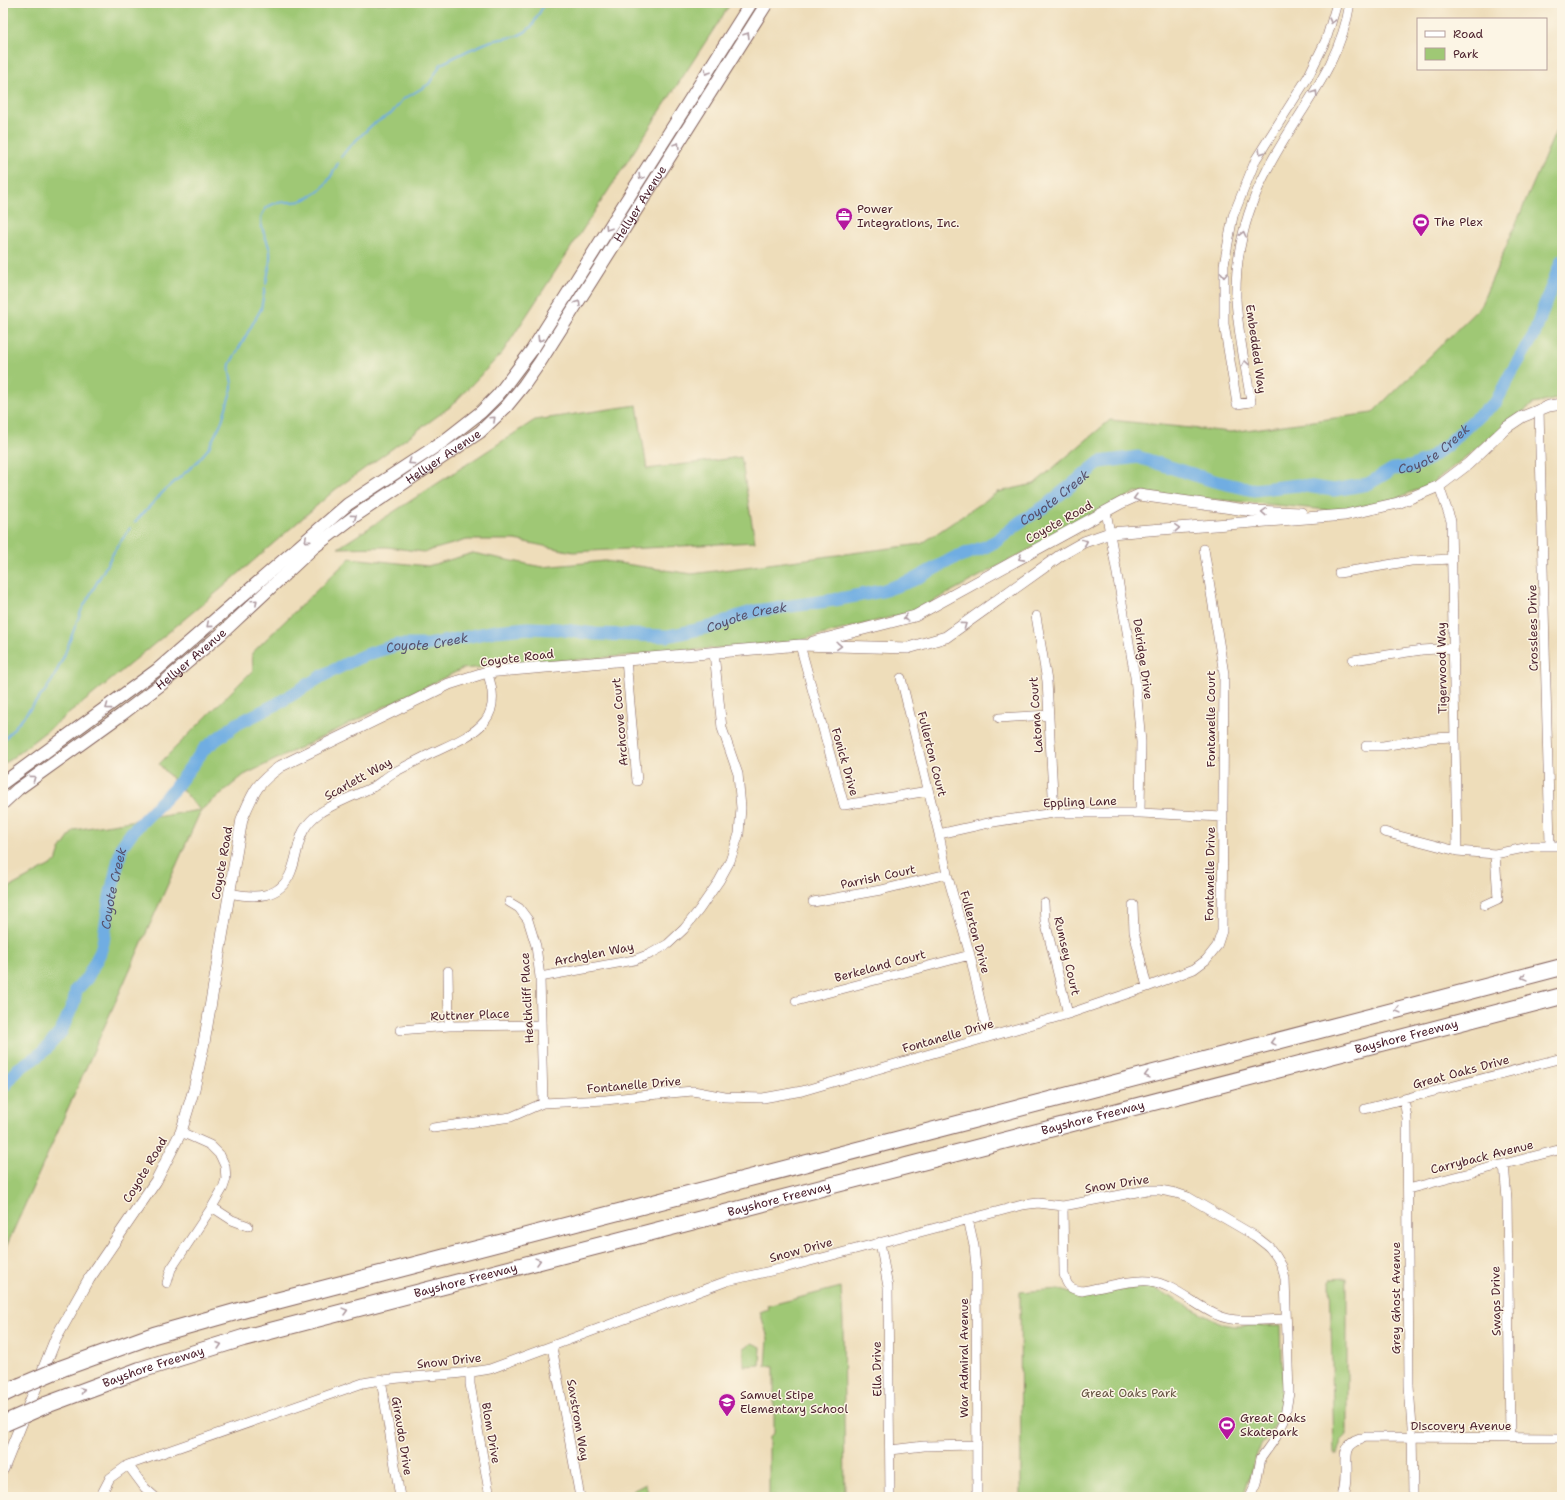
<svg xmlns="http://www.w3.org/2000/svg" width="1565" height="1500" viewBox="0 0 1565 1500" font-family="'Shantell Sans',sans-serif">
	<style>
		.green { fill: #9fc875; stroke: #747450 }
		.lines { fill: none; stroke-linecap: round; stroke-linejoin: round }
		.stream { stroke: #70ade2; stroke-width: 2 }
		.river { stroke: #70ade2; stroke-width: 13 }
		.minor-casing { stroke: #83625d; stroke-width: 10 }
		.tertiary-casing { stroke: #83625d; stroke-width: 12 }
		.secondary-casing { stroke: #83625d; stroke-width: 14 }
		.motorway-casing { stroke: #83625d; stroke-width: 18 }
		.minor { stroke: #fff; stroke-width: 9 }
		.tertiary { stroke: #fff; stroke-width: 11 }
		.secondary { stroke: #fff; stroke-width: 12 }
		.motorway { stroke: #fff; stroke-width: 16 }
		.motorway-bridge-casing { stroke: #83625d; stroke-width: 18; stroke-linecap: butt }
		.motorway-bridge { stroke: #fff; stroke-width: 16 }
		.oneway { stroke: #ae9aa0 }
		.labels { text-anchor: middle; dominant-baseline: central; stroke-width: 3; stroke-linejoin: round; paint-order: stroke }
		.street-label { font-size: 12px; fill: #4a1f2b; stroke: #fcf5e5 }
		.poi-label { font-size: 12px; fill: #4a1f2b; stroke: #fcf5e5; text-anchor: start }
		.park-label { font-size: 12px; fill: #645241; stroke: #fcf5e5 }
		.water-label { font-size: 13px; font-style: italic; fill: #57516b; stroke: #fcf5e5 }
	</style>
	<rect width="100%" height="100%" fill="#fcf5e5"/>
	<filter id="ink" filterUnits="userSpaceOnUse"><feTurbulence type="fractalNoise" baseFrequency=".025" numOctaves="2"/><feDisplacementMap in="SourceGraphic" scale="8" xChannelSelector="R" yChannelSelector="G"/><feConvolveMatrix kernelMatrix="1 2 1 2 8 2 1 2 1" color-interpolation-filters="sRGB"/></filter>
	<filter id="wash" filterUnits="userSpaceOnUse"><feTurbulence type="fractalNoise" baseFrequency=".012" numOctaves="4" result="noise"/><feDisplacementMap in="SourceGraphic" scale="16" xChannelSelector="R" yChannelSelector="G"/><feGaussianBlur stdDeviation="0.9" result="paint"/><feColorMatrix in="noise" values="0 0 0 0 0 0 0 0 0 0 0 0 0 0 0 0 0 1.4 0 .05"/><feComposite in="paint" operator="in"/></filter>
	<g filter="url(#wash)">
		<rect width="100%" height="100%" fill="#eeddba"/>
		<path class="green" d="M3,3H731L502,353L450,407L336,489L222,588L90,697L3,765Z
			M1562,117V398L1533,404L1431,484L1395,499L1339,511L1136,492L915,611L798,641L673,652L462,669L244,775L201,810L3,1254V913L10,887L56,862L60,850L74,830L200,810L159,764L253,670L252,653L350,558L428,566L473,553L542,567L605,561L692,574L921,544L998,492L1034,484L1110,420L1231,432L1372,413L1480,307Z
			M637,405L647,469L741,457L755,542L573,552L515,540H467L424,552L387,547L338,548L535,420Z
			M1347,1278V1435L1341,1441L1337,1454H1334L1330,1279Z
			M1150,1286L1219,1323L1235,1326L1281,1325L1283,1393L1279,1418L1257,1453L1243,1497H1021L1020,1292L1059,1289L1075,1295Z
			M841,1287L843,1323L845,1497H769V1437L774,1433V1367L766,1366L768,1338L760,1312L768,1309L767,1306Z
			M752,1343L761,1347L760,1365L744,1366V1348Z
			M646,1484L649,1497H634L632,1491Z"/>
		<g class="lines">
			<path class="stream" d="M341,157L348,148L372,125L392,113L402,100L429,84L441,64L469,50L491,41L517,36L525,32L532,26L545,3
				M266,284C268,273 271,262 270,251C268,240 258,226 262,215C269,198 287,204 300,201C304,200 308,198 311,196C325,189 331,177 338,163
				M135,522L163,492L195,464L208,449L222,421L232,388C233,380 228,372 230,364L261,309L265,288
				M3,741L45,691L53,679L64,656L81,611L115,550L130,528"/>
			<path class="river" id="s1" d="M3,1087L18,1069L43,1052L61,1032L74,1002L76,990L87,978L100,953L103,943L110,897L122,846L132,832L174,789L205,748L237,724L277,704L322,676L358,658L377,651L397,645H427L495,631L528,628L556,629L595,634L668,636L714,626L736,617L755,611L834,600L882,591L913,580L954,558L985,547L998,540L1020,522L1044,507L1100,462L1138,457L1214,481L1253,490L1298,485L1334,490L1368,484L1393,469L1411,467L1427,460L1447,445L1475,419L1496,402L1510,375L1534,335L1545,304L1562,260"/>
		</g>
	</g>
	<g filter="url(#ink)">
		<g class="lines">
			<g class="minor-casing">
				<path id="minor" d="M1337,3L1326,40L1308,77L1256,159L1233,216L1224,265V324L1237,404L1251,402C1246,368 1238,334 1236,299C1235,254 1247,208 1268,168C1297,112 1340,68 1350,3
					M1539,409L1550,845
					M1439,486L1451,521L1457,851
					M1106,511L1135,677L1141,742L1140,813
					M1339,573L1411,561L1452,559
					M1036,616L1047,681L1054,813
					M800,645L844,805L928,791
					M626,660L637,781
					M1353,660L1422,650L1453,648
					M901,678L939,834L947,874L970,955L988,1036
					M999,718L1049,715
					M1366,746H1383L1430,738L1455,737
					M1384,832L1457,851L1495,854L1534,846H1562
					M939,834L993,822L1054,813H1140L1223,817
					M229,893C253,898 280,900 291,872C301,847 295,830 321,812C337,802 356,795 373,787C380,783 386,777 393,773C404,767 416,761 428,755C446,746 471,738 485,721C496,707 493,688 487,672
					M509,902L519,908L528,920L536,946L540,977L543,1103
					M813,902L881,890L947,874
					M1044,903L1045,921L1068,1014
					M1133,905L1134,932L1147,987
					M1485,905L1498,899L1495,854
					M448,971L449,1026
					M540,977L634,960L650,954L668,944L684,929L699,910L719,881L730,861L739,834L741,808L738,774L722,728L714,653
					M796,1001L970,955
					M400,1030L449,1026L541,1025
					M1404,1099L1407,1118L1409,1386L1412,1428L1413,1497
					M1365,1109L1562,1058
					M433,1128L511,1117L543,1103L606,1100L648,1095L693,1091L725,1097L763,1098L802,1091L1068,1014L1147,987L1194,969L1206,960L1217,946L1222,931L1224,674L1204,549
					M1504,1164L1507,1199L1510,1438
					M1408,1189L1562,1149
					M1063,1206L1064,1274C1067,1287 1070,1289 1082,1291C1101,1288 1131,1279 1149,1281C1174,1284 1194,1305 1217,1315C1236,1324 1265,1319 1286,1319
					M212,1207L232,1220L248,1226
					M968,1219L974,1246L976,1267L977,1497
					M880,1242L888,1287L890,1497
					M167,1283L171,1269L212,1207L223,1188L226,1179L225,1166L220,1155L210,1145L181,1132
					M552,1347L580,1497
					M470,1373V1384L490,1497
					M381,1379L400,1497
					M1360,1439L1366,1437L1562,1438
					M890,1450L924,1446L977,1445
					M128,1465L145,1488L155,1497
					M100,1497L110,1478L128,1465L363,1383C405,1375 448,1377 490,1369L727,1281L784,1268L1022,1205L1038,1203L1063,1206L1147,1190H1160L1176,1193L1188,1197L1255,1236L1269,1247L1276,1256L1282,1266L1285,1279L1289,1393L1284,1421L1276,1437L1261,1458L1256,1484L1250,1497"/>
			</g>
			<g class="tertiary-casing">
				<path id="tertiary" d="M813,642L915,616L1121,503L1139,495L1253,511L1301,513
					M3,1469L56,1338L89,1279L156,1181L181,1132L194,1089L204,1043L242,819C254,791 256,784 281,766L449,684L487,672L800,645L908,648L946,637L1061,555L1084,542L1110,533L1345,515L1398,503L1439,486L1468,464L1507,427L1522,417L1549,406L1562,404
					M1343,1497C1345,1490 1346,1482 1346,1474C1347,1459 1341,1445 1360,1439"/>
			</g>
			<g class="secondary-casing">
				<g id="secondary">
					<path d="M3,783L157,670L348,504L444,441L481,412L498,395L532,350L751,3"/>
					<path id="s2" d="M3,803L18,789L121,715L163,683L221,634L313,548L355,516L480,432L506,407L524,385L540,362L767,3"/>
				</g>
			</g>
			<g class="motorway-casing">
				<g id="motorway">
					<path d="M60,1369L154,1335L253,1307L1562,967"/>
					<path d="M3,1394L20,1386"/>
					<path id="s3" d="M46,1405L140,1370L243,1338L1562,996"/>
				</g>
			</g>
			<use href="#minor" class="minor"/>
			<use href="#tertiary" class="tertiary"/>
			<use href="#secondary" class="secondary"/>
			<use href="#motorway" class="motorway"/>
			<g class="motorway-bridge-casing">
				<path id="motorway-bridge" d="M20,1386L60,1369
					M5,1423L46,1405"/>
			</g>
			<use href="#motorway-bridge" class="motorway-bridge"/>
		</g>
		<defs><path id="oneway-chevron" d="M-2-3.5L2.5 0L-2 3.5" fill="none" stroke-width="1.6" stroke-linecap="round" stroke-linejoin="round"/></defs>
		<g class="oneway">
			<use href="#oneway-chevron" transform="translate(1332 21) rotate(105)"/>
			<use href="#oneway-chevron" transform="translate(747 35) rotate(-58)"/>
			<use href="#oneway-chevron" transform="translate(707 72) rotate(122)"/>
			<use href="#oneway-chevron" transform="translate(1315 93) rotate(-58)"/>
			<use href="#oneway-chevron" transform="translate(677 145) rotate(-58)"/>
			<use href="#oneway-chevron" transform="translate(1261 152) rotate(122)"/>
			<use href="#oneway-chevron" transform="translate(641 177) rotate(122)"/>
			<use href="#oneway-chevron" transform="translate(608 228) rotate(122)"/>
			<use href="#oneway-chevron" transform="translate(1243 234) rotate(-77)"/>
			<use href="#oneway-chevron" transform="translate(1224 275) rotate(93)"/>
			<use href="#oneway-chevron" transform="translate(578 303) rotate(-58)"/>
			<use href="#oneway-chevron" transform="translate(540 339) rotate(122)"/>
			<use href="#oneway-chevron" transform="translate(1245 363) rotate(-99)"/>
			<use href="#oneway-chevron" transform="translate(493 419) rotate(-43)"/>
			<use href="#oneway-chevron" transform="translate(411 462) rotate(146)"/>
			<use href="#oneway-chevron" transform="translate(1136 498) rotate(165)"/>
			<use href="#oneway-chevron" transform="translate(1264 512) rotate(-178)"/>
			<use href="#oneway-chevron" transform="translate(354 517) rotate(-36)"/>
			<use href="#oneway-chevron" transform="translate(1177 528) rotate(-4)"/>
			<use href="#oneway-chevron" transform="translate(307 540) rotate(139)"/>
			<use href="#oneway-chevron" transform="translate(1085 542) rotate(-23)"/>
			<use href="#oneway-chevron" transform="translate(1021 558) rotate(151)"/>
			<use href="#oneway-chevron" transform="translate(255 602) rotate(-43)"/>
			<use href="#oneway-chevron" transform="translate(906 618) rotate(166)"/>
			<use href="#oneway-chevron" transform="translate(209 625) rotate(139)"/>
			<use href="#oneway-chevron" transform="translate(964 625) rotate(-36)"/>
			<use href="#oneway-chevron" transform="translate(839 646) rotate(2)"/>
			<use href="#oneway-chevron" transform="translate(108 707) rotate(144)"/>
			<use href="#oneway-chevron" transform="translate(33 778) rotate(-36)"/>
			<use href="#oneway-chevron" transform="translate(1524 977) rotate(165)"/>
			<use href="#oneway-chevron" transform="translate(1398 1010) rotate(165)"/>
			<use href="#oneway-chevron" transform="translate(1273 1042) rotate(165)"/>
			<use href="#oneway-chevron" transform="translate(1147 1075) rotate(165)"/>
			<use href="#oneway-chevron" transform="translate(538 1261) rotate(-15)"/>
			<use href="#oneway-chevron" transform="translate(345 1311) rotate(-15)"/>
			<use href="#oneway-chevron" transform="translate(219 1345) rotate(-17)"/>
			<use href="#oneway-chevron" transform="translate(82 1390) rotate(-21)"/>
		</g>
	</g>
	<defs>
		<g id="office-pin" transform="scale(0.9)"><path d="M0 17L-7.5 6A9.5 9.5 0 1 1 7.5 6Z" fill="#b5179e" stroke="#fcf5e5"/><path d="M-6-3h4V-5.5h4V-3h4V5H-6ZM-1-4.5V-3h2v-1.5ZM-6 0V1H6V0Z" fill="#fff"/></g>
		<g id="stadium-pin" transform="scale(0.9)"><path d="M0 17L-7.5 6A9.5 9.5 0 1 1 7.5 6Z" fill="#b5179e" stroke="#fcf5e5"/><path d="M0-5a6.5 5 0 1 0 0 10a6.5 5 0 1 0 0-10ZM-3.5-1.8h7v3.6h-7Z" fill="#fff"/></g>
		<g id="school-pin" transform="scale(0.9)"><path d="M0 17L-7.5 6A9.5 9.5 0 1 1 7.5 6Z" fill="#b5179e" stroke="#fcf5e5"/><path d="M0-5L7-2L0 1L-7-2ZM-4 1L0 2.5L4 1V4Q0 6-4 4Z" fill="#fff"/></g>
	</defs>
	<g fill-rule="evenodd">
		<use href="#office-pin" x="844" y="216"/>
		<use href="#stadium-pin" x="1421" y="222"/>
		<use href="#school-pin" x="727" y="1402"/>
		<use href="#stadium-pin" x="1227" y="1425"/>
	</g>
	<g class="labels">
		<g class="street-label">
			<text stroke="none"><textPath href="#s2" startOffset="885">Hellyer Avenue</textPath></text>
			<text transform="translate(1256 349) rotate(82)">Embedded Way</text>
			<text stroke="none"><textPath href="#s2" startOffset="561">Hellyer Avenue</textPath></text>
			<text transform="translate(1059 522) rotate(-29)">Coyote Road</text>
			<text transform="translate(1533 628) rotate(-91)">Crosslees Drive</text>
			<text stroke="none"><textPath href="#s2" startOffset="237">Hellyer Avenue</textPath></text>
			<text transform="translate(517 658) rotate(-7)">Coyote Road</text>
			<text transform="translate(1143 659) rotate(82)">Delridge Drive</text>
			<text transform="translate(1442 668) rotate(-91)">Tigerwood Way</text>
			<text transform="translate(1036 715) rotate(-94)">Latona Court</text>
			<text transform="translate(1211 719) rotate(-90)">Fontanelle Court</text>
			<text transform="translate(620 722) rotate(-95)">Archcove Court</text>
			<text transform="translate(932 754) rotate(76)">Fullerton Court</text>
			<text transform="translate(845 762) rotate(74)">Fonick Drive</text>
			<text transform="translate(358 779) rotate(-29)">Scarlett Way</text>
			<text transform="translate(1080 802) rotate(-2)">Eppling Lane</text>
			<text transform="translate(222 863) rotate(-80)">Coyote Road</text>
			<text transform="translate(1210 874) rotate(-89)">Fontanelle Drive</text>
			<text transform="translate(878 877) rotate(-12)">Parrish Court</text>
			<text transform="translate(975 932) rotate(75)">Fullerton Drive</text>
			<text transform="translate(594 954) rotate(-11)">Archglen Way</text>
			<text transform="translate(1067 956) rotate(77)">Rumsey Court</text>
			<text transform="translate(880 966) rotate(-15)">Berkeland Court</text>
			<text transform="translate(527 998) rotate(-93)">Heathcliff Place</text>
			<text transform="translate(470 1015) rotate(-2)">Ruttner Place</text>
			<text transform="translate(948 1036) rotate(-16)">Fontanelle Drive</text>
			<text stroke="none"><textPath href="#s3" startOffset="1410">Bayshore Freeway</textPath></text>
			<text transform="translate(1461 1072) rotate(-15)">Great Oaks Drive</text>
			<text transform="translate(634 1085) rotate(-5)">Fontanelle Drive</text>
			<text stroke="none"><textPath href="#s3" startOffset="1086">Bayshore Freeway</textPath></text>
			<text transform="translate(1482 1157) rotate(-14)">Carryback Avenue</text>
			<text transform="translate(145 1170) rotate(-59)">Coyote Road</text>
			<text transform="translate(1117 1184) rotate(-9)">Snow Drive</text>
			<text stroke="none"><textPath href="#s3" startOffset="762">Bayshore Freeway</textPath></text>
			<text transform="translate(801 1250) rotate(-15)">Snow Drive</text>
			<text stroke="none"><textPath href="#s3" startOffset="438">Bayshore Freeway</textPath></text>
			<text transform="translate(1396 1298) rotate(-90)">Grey Ghost Avenue</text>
			<text transform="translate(1496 1301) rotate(-91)">Swaps Drive</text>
			<text transform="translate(964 1358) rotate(-90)">War Admiral Avenue</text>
			<text transform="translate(449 1361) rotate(-6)">Snow Drive</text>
			<text stroke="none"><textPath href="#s3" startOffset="114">Bayshore Freeway</textPath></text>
			<text transform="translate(877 1369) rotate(-91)">Ella Drive</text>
			<text transform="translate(578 1420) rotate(80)">Savstrom Way</text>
			<text x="1461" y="1426">Discovery Avenue</text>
			<text transform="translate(491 1433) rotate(80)">Blom Drive</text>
			<text transform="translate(402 1436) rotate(81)">Giraudo Drive</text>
		</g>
		<g class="poi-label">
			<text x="857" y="209">Power<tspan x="857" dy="14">Integrations, Inc.</tspan></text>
			<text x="1434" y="222">The Plex</text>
			<text x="740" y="1395">Samuel Stipe<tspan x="740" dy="14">Elementary School</tspan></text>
			<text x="1240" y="1418">Great Oaks<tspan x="1240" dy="14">Skatepark</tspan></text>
		</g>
		<g class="park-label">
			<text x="1129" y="1393">Great Oaks Park</text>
		</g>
		<g class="water-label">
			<text stroke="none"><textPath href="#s1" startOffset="1725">Coyote Creek</textPath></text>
			<text stroke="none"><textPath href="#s1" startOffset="1317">Coyote Creek</textPath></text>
			<text stroke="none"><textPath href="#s1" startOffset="981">Coyote Creek</textPath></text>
			<text stroke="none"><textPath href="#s1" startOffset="657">Coyote Creek</textPath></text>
			<text stroke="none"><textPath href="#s1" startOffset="236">Coyote Creek</textPath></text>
		</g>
	</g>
	<rect width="1565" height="1500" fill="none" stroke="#fcf5e5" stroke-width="16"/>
	<rect x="1417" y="18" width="130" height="52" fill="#fcf5e5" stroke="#b59f9b"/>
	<rect x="1425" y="31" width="20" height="6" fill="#ffffff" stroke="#b59f9b"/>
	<text x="1453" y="38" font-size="12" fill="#4a1f2b">Road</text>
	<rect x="1425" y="48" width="20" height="12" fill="#9fc875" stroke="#b59f9b"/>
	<text x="1453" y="58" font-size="12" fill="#4a1f2b">Park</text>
</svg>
